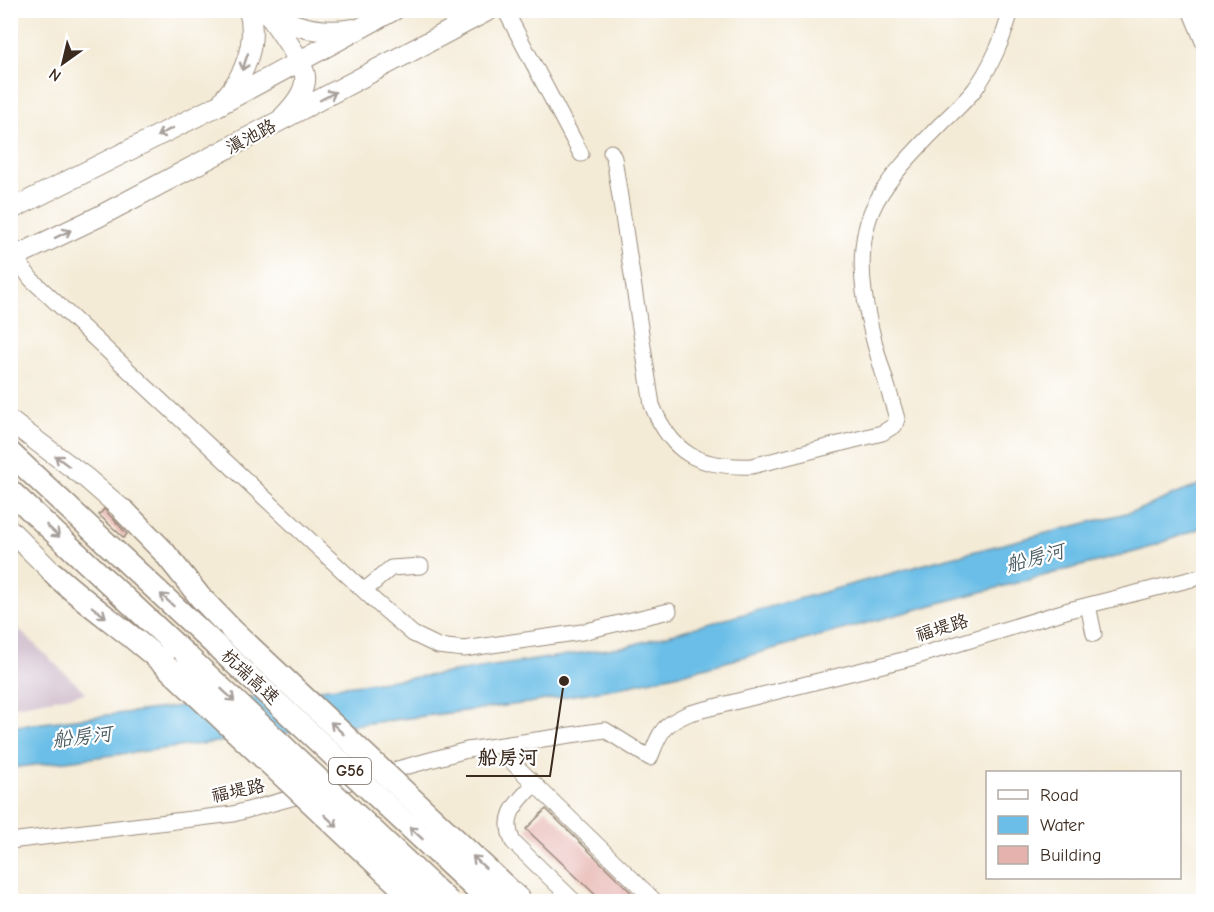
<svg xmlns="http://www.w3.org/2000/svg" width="1214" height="912" viewBox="0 0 1214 912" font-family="'Comic Neue','LXGW WenKai TC',sans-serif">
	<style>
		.industrial { fill: #d0bdcc }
		.water { fill: #6bbee7; stroke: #537482; stroke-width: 1.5 }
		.building { fill: #e6b2ae }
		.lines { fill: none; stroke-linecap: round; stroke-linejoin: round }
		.minor-casing { stroke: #988a7a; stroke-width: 17 }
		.major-casing { stroke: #988a7a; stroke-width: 22 }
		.highway-casing { stroke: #988a7a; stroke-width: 25 }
		.minor { stroke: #fff; stroke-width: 15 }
		.major { stroke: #fff; stroke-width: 20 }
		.highway { stroke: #fff; stroke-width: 22 }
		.highway-bridge-casing { stroke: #988a7a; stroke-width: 25; stroke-linecap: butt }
		.highway-bridge { stroke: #fff; stroke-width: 22 }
		.oneway { stroke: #a79f9a }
		.labels { text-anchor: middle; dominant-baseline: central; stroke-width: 4.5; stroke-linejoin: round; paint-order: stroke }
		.shield { fill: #fff; stroke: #766a62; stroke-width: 1.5 }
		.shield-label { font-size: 16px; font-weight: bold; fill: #3b2a1e }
		.street-label { font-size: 18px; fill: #3b2a1e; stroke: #fff }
		.water-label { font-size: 20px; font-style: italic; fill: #4c5e64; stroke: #fff }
		.leader { fill: none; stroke: #3b2a1e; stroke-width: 2 }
		.callout-dot { fill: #3b2a1e; stroke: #fff; stroke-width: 2 }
		.callout-label { font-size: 20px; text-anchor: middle; font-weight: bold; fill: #3b2a1e; stroke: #fff; stroke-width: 4.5; stroke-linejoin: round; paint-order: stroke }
	</style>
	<rect width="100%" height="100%" fill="#fff"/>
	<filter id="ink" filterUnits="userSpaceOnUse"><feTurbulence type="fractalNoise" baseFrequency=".0167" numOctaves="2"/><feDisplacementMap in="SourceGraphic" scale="12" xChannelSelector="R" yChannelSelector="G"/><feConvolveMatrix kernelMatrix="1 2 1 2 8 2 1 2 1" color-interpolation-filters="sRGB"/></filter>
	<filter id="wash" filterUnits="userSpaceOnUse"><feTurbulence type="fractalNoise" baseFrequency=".008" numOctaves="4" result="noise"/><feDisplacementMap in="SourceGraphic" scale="24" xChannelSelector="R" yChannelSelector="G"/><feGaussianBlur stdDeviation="1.35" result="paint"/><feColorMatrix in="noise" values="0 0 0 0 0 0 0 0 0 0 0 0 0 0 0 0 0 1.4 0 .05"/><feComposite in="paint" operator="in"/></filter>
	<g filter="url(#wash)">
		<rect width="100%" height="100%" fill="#f4ebd7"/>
		<path class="industrial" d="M10,622H11L86,693L11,707Z"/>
		<path class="water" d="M1203,483V527L1142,550L947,601L689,672L616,688L528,703L11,768L10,727L434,675L628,646L936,561L1138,510Z"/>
		<g id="blocks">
			<path class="building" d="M104,509L127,534L124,538L99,515Z
				M546,809L641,902H603L526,829Z"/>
		</g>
	</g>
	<g filter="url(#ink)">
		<use href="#blocks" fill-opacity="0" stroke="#988a7a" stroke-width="1.5"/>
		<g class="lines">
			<g class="minor-casing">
				<path id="minor" d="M505,10L581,154
					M1190,10L1204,44
					M611,152L614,158L652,405C672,455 700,468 752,466L882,433L895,425L897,419C879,354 842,267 876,202C892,173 917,149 940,125C951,114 965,102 975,89C991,67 1004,37 1011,10
					M15,257L31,279L377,603L413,634L438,646L464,649L582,632L669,611
					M365,590L391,568L421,566
					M1088,605L1094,634
					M508,745L513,763L656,902
					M534,784C517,803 501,815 513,842L575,902
					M10,841L233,814L467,750L605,730L650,758C661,730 662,725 690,713L911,658L1069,610L1204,576"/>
			</g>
			<g class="major-casing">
				<path id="major" d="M266,10C275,25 303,61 305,76C307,91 293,107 283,117
					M267,11C293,28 322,34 353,29
					M224,99C245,76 258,42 249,10
					M10,210L217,106L394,10
					M10,259L98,217L489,10
					M10,421L86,478L124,511
					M10,530L54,574"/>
			</g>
			<g class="highway-casing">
				<path id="highway" d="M10,453L210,640
					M10,491L186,655
					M124,511L164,552L200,597L231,629
					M54,574C90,607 130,633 166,666"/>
			</g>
			<use href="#minor" class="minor"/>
			<use href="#major" class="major"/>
			<use href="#highway" class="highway"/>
			<g class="highway-bridge-casing">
				<path id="highway-bridge" d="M231,629L522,902
					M210,640L490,902
					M186,655L449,902
					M166,666L417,902"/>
			</g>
			<use href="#highway-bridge" class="highway-bridge"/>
		</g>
		<defs><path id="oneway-shaft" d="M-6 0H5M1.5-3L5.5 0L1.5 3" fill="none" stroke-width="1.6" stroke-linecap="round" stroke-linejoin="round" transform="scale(1.5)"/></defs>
		<g class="oneway">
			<use href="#oneway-shaft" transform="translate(245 62) rotate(109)"/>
			<use href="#oneway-shaft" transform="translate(328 96) rotate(-28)"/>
			<use href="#oneway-shaft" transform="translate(165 132) rotate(153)"/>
			<use href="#oneway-shaft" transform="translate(63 234) rotate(-26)"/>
			<use href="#oneway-shaft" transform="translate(62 461) rotate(-143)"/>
			<use href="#oneway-shaft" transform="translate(53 531) rotate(43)"/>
			<use href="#oneway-shaft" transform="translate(167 600) rotate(-137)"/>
			<use href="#oneway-shaft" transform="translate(99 612) rotate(37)"/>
			<use href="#oneway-shaft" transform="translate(228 695) rotate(43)"/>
			<use href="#oneway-shaft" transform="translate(337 728) rotate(-137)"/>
			<use href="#oneway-shaft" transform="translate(331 821) rotate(43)"/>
			<use href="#oneway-shaft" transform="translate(416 833) rotate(-137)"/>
			<use href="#oneway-shaft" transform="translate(479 862) rotate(-137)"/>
		</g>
	</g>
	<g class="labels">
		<rect class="shield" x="329" y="758" width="42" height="26" rx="4.5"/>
		<g class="shield-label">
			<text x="350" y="771">G56</text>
		</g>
		<g class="street-label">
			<text transform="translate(251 137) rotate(-28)">滇池路</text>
			<text transform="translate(942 628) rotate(-17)">福堤路</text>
			<text transform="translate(250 677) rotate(43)">杭瑞高速</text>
			<text transform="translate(238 791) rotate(-12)">福堤路</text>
		</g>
		<g class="water-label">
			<text transform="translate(1035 558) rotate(-15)">船房河</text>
			<text transform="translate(82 737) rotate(-7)">船房河</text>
		</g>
	</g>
	<path class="leader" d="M564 681L550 776H466"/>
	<circle class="callout-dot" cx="564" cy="681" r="6"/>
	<g class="callout-label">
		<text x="508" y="764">船房河</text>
	</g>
	<rect width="1214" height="912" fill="none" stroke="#fff" stroke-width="36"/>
	<rect x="986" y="771" width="195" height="108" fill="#ffffff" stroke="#b1aaa5" stroke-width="1.5"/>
	<rect x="998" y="790" width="30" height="9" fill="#ffffff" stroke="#b1aaa5" stroke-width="1.5"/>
	<text x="1040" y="801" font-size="18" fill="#3b2a1e">Road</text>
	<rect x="998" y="816" width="30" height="18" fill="#6bbee7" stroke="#b1aaa5" stroke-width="1.5"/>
	<text x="1040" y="831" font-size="18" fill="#3b2a1e">Water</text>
	<rect x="998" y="846" width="30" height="18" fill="#e6b2ae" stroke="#b1aaa5" stroke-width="1.5"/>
	<text x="1040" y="861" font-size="18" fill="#3b2a1e">Building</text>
	<g transform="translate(63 63) rotate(214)" stroke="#ffffff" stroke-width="4.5" paint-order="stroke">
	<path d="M0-4.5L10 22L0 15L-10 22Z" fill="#3b2a1e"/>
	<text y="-9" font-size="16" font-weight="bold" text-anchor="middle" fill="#3b2a1e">N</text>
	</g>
</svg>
